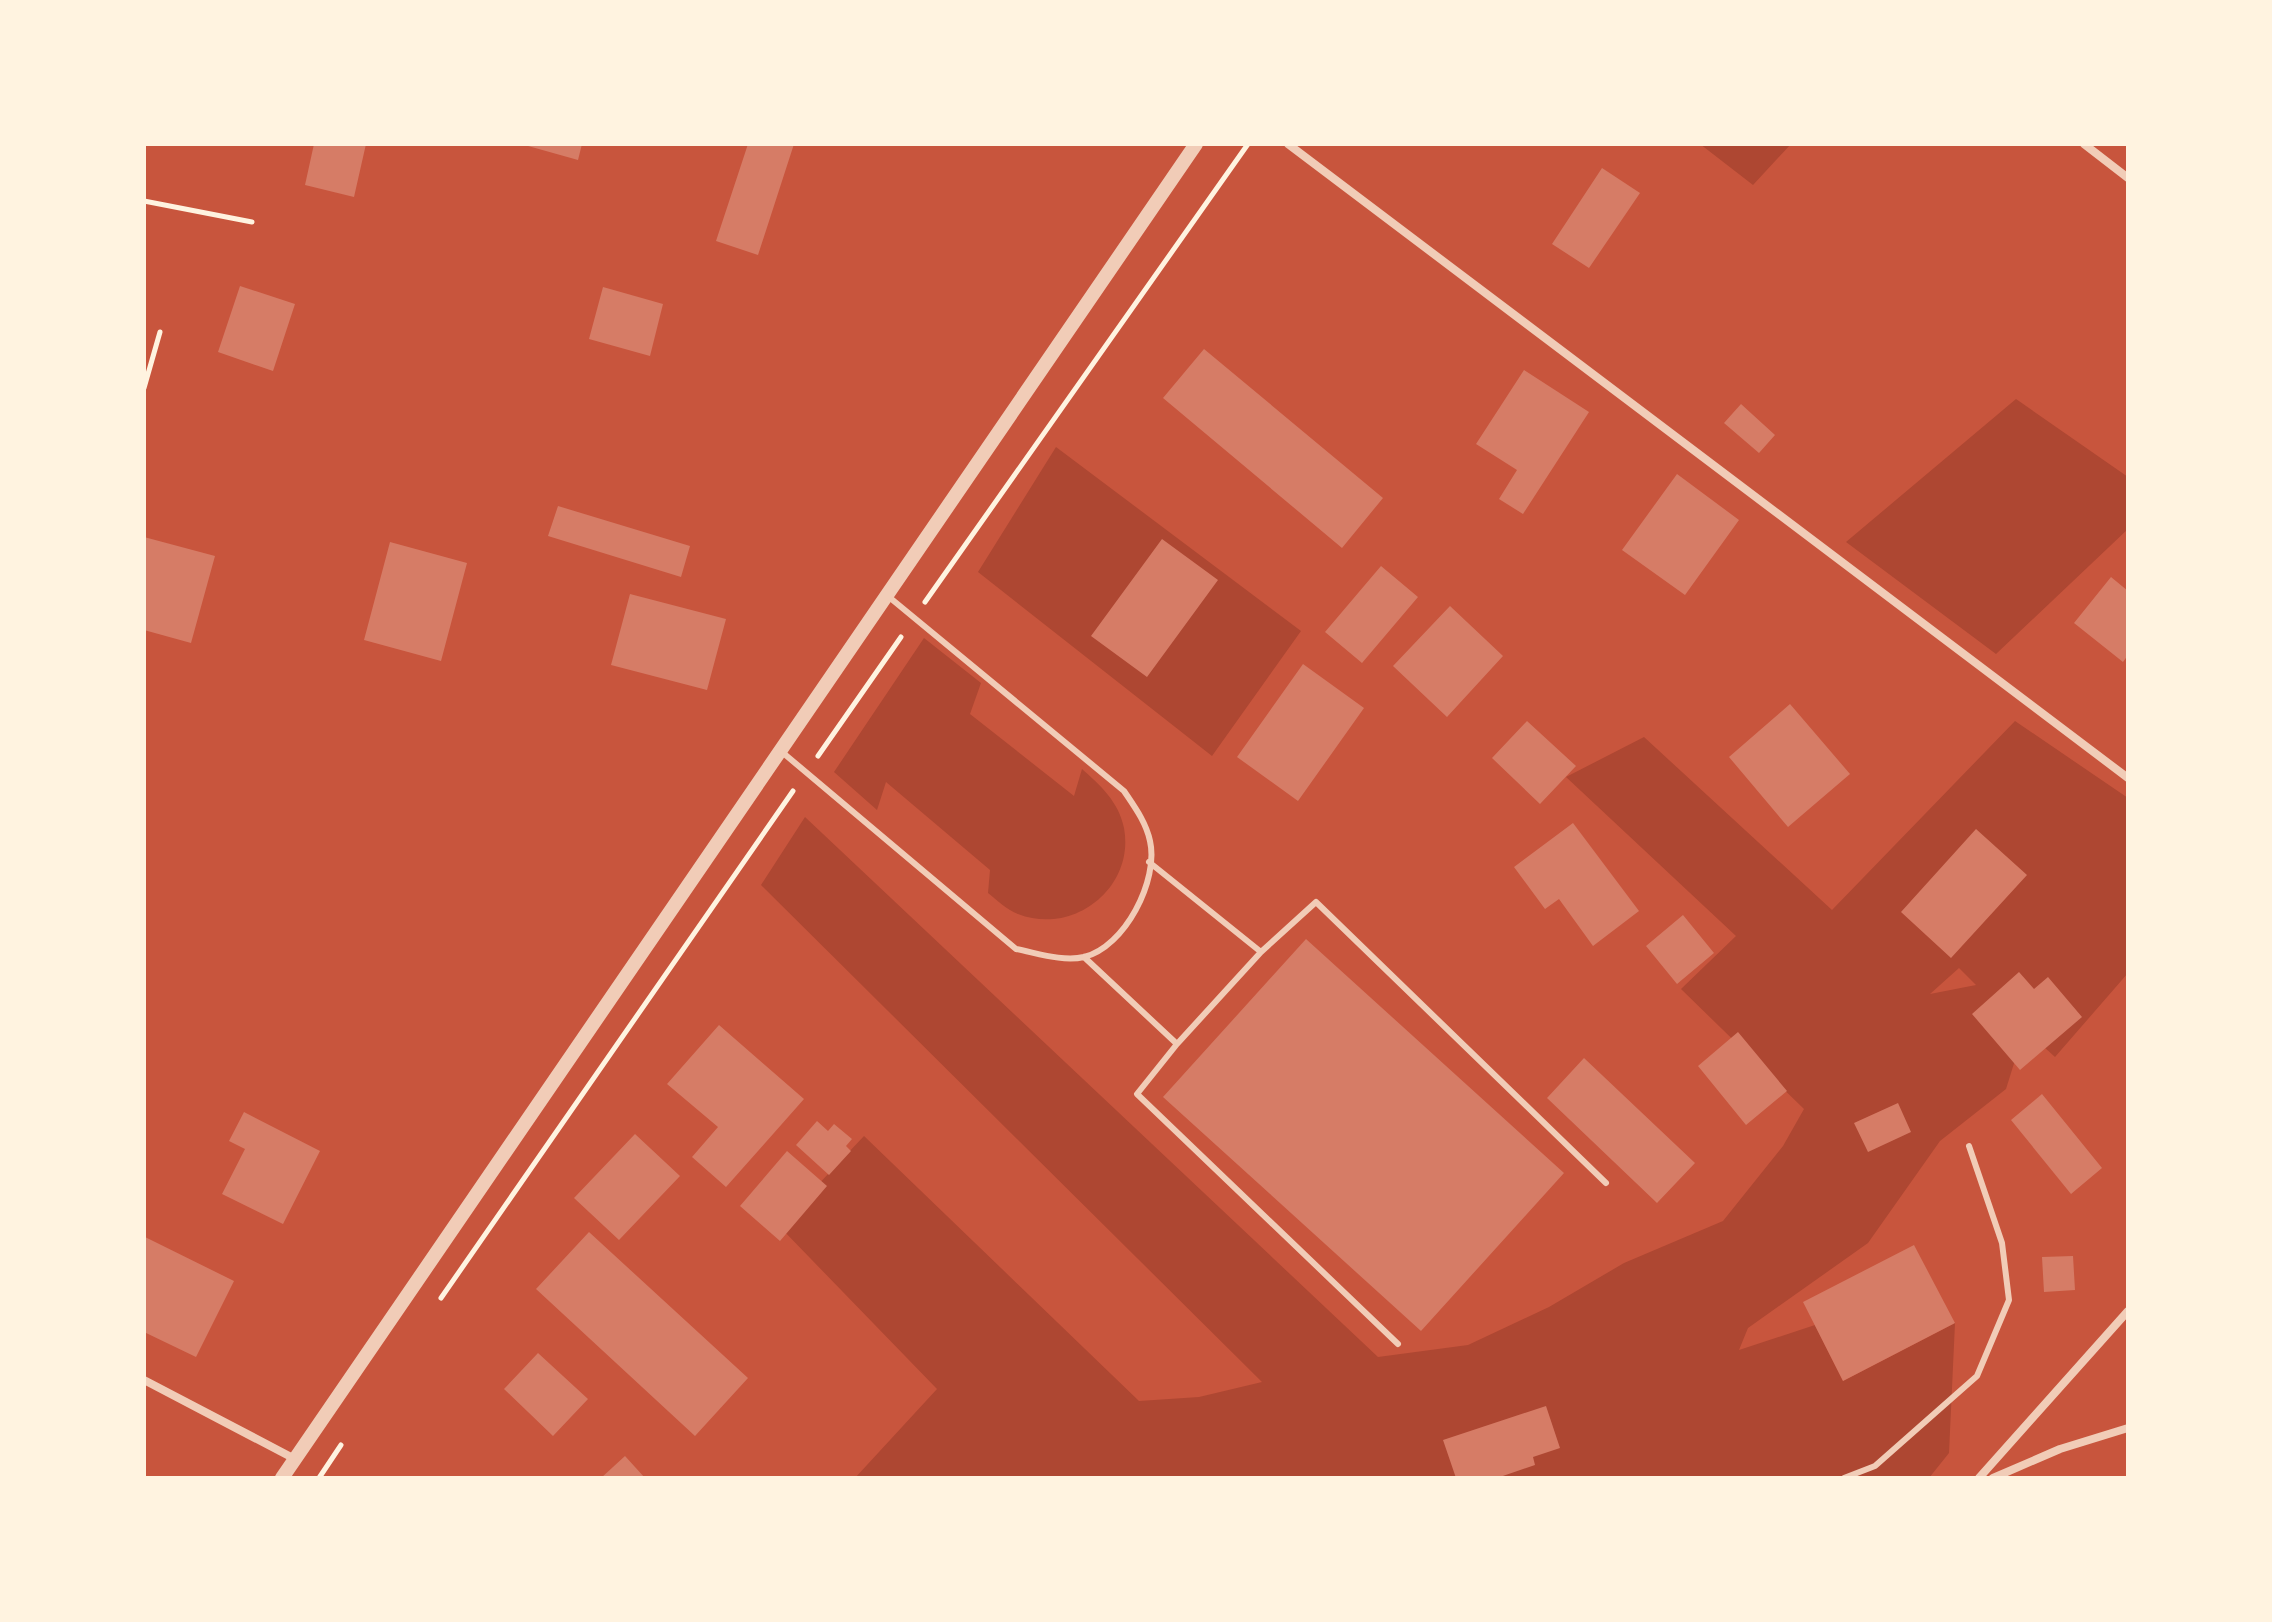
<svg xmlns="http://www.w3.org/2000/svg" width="2272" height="1622" viewBox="0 0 2272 1622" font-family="'Crimson Pro',serif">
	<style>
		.green { fill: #ae4732; fill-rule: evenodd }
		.building { fill: #d67c66 }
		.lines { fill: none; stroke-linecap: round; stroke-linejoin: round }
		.path { stroke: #fff3e0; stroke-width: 5 }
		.service { stroke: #f1ccb7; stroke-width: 6 }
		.minor { stroke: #f1ccb7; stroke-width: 8 }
		.tertiary { stroke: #f1ccb7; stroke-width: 14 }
	</style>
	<rect width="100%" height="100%" fill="#c8553d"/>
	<path class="green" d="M1700,144H1791L1753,185Z
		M2016,399L2128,477V529L1996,654L1846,542Z
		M1056,447L1301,631L1212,756L978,572Z
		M924,638L981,683L970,714L1074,796L1082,769C1100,785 1119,802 1124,828C1135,887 1074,936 1018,914C1007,910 997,900 988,893L990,870L886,782L877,810L834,772Z
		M2015,721L2128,798V973L2055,1057L2008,1014L2021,1041L2006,1089L1940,1141L1868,1243L1748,1328L1739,1350L1815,1325L1843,1381L1955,1323L1949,1453L1929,1478H855L937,1389L779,1226L864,1136L1139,1401L1199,1397L1262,1382L761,885L805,817L1378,1357L1468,1345L1549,1307L1624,1263L1723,1221L1783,1146L1804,1109L1681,989L1736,936L1566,777L1644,737L1832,910ZM1959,968L1976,985L1930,994Z"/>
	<path class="building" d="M314,144H366L354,197L305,185Z
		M521,144H582L578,160Z
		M748,144H794L758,255L716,241Z
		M1602,168L1640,193L1589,268L1552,244Z
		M240,286L295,304L273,371L218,352Z
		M603,287L663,304L650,356L589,339Z
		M1204,349L1383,498L1342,548L1163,398Z
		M1524,370L1589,412L1523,514L1499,499L1517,470L1476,444Z
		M1741,404L1775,435L1759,453L1724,423Z
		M1677,474L1739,520L1685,595L1622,550Z
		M558,506L690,546L681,577L548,536Z
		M144,537L215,556L191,643L144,630Z
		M1162,539L1218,580L1147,677L1091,636Z
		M390,542L467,563L441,661L364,640Z
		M1381,566L1418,597L1362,663L1325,632Z
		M2111,577L2128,591V655L2123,662L2074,623Z
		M630,594L726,619L707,690L611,665Z
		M1450,606L1503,656L1447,717L1393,666Z
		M1303,664L1364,708L1298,801L1237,757Z
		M1790,704L1850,774L1788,827L1729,757Z
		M1527,721L1576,766L1540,804L1492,758Z
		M1573,823L1639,911L1593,946L1559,899L1545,909L1514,867Z
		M1976,829L2027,875L1951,958L1901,912Z
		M1683,915L1714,953L1677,984L1646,946Z
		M1306,939L1564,1173L1421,1331L1163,1097Z
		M2019,972L2034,989L2048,977L2082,1017L2020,1070L1972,1014Z
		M719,1025L804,1099L726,1187L692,1157L718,1127L667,1084Z
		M1738,1032L1787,1091L1746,1125L1698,1066Z
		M1584,1058L1695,1163L1657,1203L1547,1098Z
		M2042,1094L2102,1168L2071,1194L2011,1120Z
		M1898,1103L1911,1132L1868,1152L1854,1123Z
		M244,1112L320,1151L283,1224L222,1194L245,1149L229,1141Z
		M817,1121L828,1131L834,1124L852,1139L846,1146L851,1151L829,1175L796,1145Z
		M635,1134L680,1176L619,1240L574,1198Z
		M787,1151L827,1186L780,1241L740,1206Z
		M589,1232L748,1378L695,1436L536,1289Z
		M145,1237L234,1281L196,1357L144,1332Z
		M1914,1245L1955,1323L1843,1381L1803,1302Z
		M2073,1256L2075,1290L2044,1292L2042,1257Z
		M538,1353L588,1399L553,1436L504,1389Z
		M1546,1406L1560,1448L1533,1457L1535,1465L1497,1478H1456L1443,1440Z
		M625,1456L645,1478H601Z"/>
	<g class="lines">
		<path class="path" d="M144,201L252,222
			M144,388L160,332
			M925,602L1248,144
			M818,756L901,637
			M441,1298L793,791
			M319,1478L341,1445"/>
		<path class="service" d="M782,752L1016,949C1037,953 1063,962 1084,957C1125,947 1159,880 1150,841C1146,822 1134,806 1124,791L889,597
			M1149,862L1261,952L1316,902L1606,1183
			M1084,957L1177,1044L1137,1094L1398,1344
			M1177,1044L1261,952
			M1844,1478L1875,1466L1977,1376L2009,1300L2002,1243L1969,1146"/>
		<path class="minor" d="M1288,144L2128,778
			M2084,144L2128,178
			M144,1380L293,1458
			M1979,1478L2128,1311
			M1993,1478L2060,1449L2128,1428"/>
		<path class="tertiary" d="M282,1478L1196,144"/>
	</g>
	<rect width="2272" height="1622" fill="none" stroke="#fff3e0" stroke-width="292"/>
</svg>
